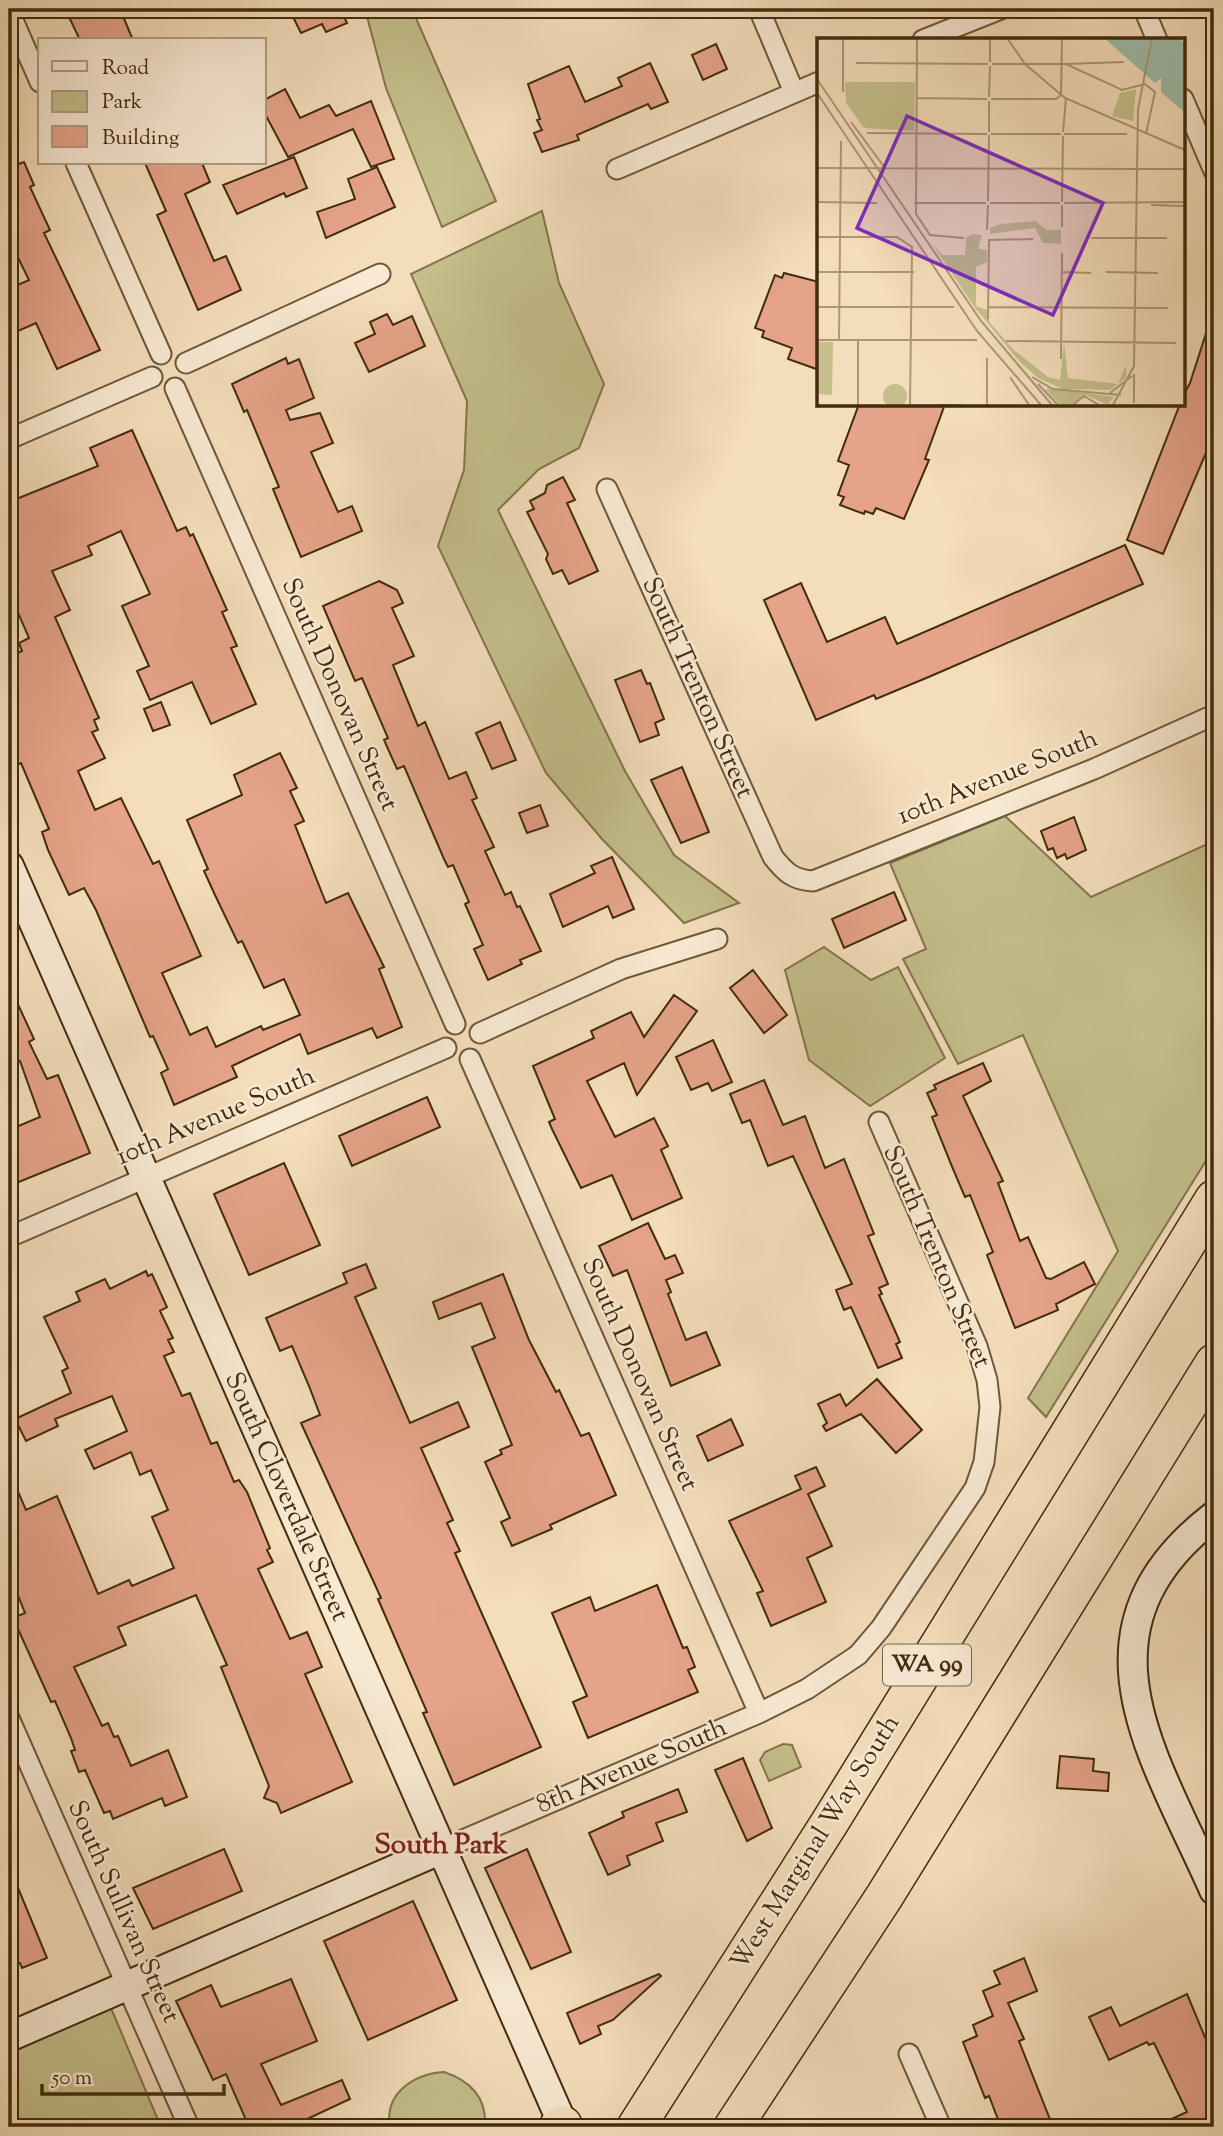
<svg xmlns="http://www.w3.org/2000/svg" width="1223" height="2136" viewBox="0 0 1223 2136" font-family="'Sorts Mill Goudy',serif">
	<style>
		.green { fill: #c4bf8b; stroke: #83754c; stroke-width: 2 }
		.building { fill: #e5a389; stroke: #422b0e; stroke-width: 2 }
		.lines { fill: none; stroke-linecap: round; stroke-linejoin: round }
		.street-casing { stroke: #6e5839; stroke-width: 23 }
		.secondary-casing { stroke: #422b0e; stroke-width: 32 }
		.highway-casing { stroke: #422b0e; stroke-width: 40 }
		.street { stroke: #f8e9d3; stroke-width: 19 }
		.secondary { stroke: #f8e9d3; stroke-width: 28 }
		.highway { stroke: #f4ddbb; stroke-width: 37 }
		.labels { text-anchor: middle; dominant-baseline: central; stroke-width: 5; stroke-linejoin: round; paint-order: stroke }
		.shield { fill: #f8e9d3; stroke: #796449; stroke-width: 2 }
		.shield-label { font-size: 24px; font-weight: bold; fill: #422b0e }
		.street-label { font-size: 26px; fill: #422b0e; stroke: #f8e9d3 }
		.neighbourhood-label { font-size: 28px; font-weight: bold; fill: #7a1f14; stroke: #f8e9d3 }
		.inset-road { fill: none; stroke: #ad9676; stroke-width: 2 }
		.view { fill: #7b2cbf; fill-opacity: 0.15; stroke: #7b2cbf; stroke-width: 3.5 }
		.inset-edge { fill: none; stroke: #422b0e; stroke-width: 3.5 }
	</style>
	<rect width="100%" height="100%" fill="#f4ddbb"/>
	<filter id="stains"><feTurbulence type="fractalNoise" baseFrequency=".00286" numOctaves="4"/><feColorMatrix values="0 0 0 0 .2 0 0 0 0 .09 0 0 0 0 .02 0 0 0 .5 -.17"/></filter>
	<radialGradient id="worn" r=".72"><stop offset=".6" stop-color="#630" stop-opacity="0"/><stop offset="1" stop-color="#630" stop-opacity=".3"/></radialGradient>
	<path class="green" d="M365,9H412L496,201L442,227L386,88Z
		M542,211L559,283L604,384L579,448L539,469L498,510L625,771L674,855L739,903L684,923L602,839L546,773L438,546L464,470L467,401L411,274Z
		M1005,816L1091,897L1214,841V1148L1046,1417L1028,1398L1118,1251L1023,1035L958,1064L903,959L926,949L890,863Z
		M824,947L871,980L898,967L945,1058L870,1106L809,1060L785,970Z
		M783,1744L792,1745L801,1767L769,1781L760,1760L765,1752Z
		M111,2008L161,2127H9V2052Z
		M444,2072C471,2081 487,2098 485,2127H390C384,2093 414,2074 444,2072Z"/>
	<path class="building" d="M82,9H120L133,40H80L68,15Z
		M289,9H355L343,14L347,23L326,32L322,24L301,33Z
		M716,44L727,69L703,80L692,55Z
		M650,63L668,102L651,109L648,104L577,135L579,140L542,152L534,133L542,130L537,120L540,119L528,84L569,66L585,102L622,86L618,78Z
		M285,89L300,118L329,105L336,116L371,101L394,159L371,167L353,129L288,157L264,112V100Z
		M9,143L19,164L24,162L34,185L30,187L50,230L44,233L100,350L57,369L36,323L9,335V289L29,280L9,239Z
		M294,157L307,188L286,197L284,193L237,214L223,185Z
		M145,163H202L210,182L185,194L214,261L226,256L241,290L198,310L157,215L166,211Z
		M377,167L395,207L326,238L317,212L355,199L348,179Z
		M784,273L819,282V370L788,359L792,348L762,337L764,331L755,328L775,275L782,278Z
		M387,314L393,325L412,316L425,346L369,372L355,343L375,334L370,322Z
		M1210,321L1214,322V434L1163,554L1127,540L1180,404H1183V396L1190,383Z
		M286,358L288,364L299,359L314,398L286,410L290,420L320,413L333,443L311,452L338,512L352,506L362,531L301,557L273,489L279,487L247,410L244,412L232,384Z
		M859,404H945L925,459L929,460L904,519L876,508L873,514L865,511L864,514L840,505L844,497L838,495L849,465L838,461Z
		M132,430L177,531L186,527L190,536L193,534L227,610L222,612L237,646L231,648L256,704L211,724L192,682L150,700L137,671L149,666L122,606L150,594L121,531L88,546L92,555L52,571L70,610L55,617L99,718L94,720L98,730L92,732L105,758L78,771L95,810L121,798L153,864L159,861L201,956L162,973L190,1035L207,1027L216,1047L261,1026L263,1030L300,1015L284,979L264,988L242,941L238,943L215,895L204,871L208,869L187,820L242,795L234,775L280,753L297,788L290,791L304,821L295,825L326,903L348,893L384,967L379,969L402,1027L377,1038L372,1028L308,1054L300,1034L232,1066L237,1077L174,1105L161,1073L168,1069L153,1036L150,1037L96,910L84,888L69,895L48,850L42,832L49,829L21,763L9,768V657L22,651L19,643L29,638L9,592V502L98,466L90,448Z
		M563,477L575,500L567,503L598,571L569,584L562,570L553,574L546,559L548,554L527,512L534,509L530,501L545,493L547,485Z
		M1125,545L1143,584L931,676L876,699L874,695L816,720L764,600L801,583L827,642L885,617L897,644Z
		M379,581L397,590L403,603L392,608L414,656L393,665L418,726L425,722L449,779L466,772L477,798L472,800L494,847L485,851L505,895L511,892L517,907L520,906L541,951L520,960L522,964L488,980L474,949L483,945L465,904L469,902L453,865L448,867L444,859L404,766L397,769L384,740L388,738L362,678L355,681L323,606Z
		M641,670L647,684L650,683L664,719L655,723L659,735L640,742L615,680Z
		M161,702L170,725L153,731L144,709Z
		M500,722L516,760L492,769L476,733Z
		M682,767L709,832L681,843L651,780Z
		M540,805L548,826L527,833L519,813Z
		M1074,817L1086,850L1067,859L1065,854L1057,858L1053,848L1048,850L1041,831Z
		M612,857L634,909L613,918L608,906L563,927L550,894L595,873L591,866Z
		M894,892L906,920L844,948L832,919Z
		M753,970L787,1015L764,1033L730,988Z
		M9,985L34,1039L29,1042L47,1079L58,1075L90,1153L9,1186V1130L40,1117L20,1061L9,1066Z
		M674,995L697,1011L637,1095L624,1063L587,1081L615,1137L654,1118L668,1146L661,1150L682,1198L632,1220L612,1175L581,1188L552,1129L549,1122L555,1119L533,1066L594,1038L591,1031L631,1012L644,1037Z
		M713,1040L732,1082L712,1091L708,1083L691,1090L676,1057Z
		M983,1063L991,1081L963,1096L1003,1181L998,1183L1020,1241L1028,1237L1046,1278L1051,1279L1084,1262L1095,1284L1056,1304L1058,1310L1015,1328L987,1255L993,1252L970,1195L965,1197L953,1169L932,1117L937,1115L927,1093L936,1089L934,1085Z
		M764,1080L783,1125L805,1116L825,1168L844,1159L874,1234L868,1236L888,1284L879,1288L882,1294L879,1295L900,1342L896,1344L902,1358L878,1368L851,1307L844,1310L836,1290L852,1284L793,1156L768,1166L750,1120L742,1123L730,1094Z
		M427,1097L440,1127L352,1166L339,1136Z
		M284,1163L320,1245L249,1275L214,1194Z
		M648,1223L665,1259L675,1255L683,1273L666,1280L671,1292L668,1294L686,1340L706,1332L720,1365L671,1386L627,1270L613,1276L599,1246Z
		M366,1264L376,1288L355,1297L410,1423L458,1402L469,1427L421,1448L453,1520L447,1523L460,1551L455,1553L541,1747L454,1785L423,1713L427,1712L378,1599L381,1598L301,1423L320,1415L309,1386L292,1346L280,1351L266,1318L347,1283L343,1273Z
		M146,1271L148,1276L152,1274L167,1307L160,1311L173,1338L168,1340L174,1352L164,1356L182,1396L190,1393L211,1444L217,1442L234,1482L239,1480L247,1492L270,1548L267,1550L273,1562L258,1569L290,1639L307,1632L322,1667L305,1674L352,1782L281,1813L277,1803L264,1798L269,1786L221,1667L227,1665L196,1595L118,1627L126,1645L74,1667L102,1726L108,1723L114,1737L118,1736L131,1766L168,1750L187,1797L165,1806L162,1798L113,1819L110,1811L104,1813L85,1770L79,1772L71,1751L75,1750L71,1738L55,1701L51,1702L13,1618L25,1613L9,1573V1471L26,1510L57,1496L98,1594L129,1580L132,1586L174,1568L152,1517L168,1510L151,1470L140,1475L131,1452L94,1469L85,1450L127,1431L112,1396L55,1419L58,1426L26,1441L15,1419L71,1393L62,1371L68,1368L44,1317L80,1301L76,1292L105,1279L110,1289Z
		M503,1274L529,1340L556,1392L559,1390L581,1436L589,1433L616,1495L550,1525L552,1529L512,1546L501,1522L510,1518L485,1462L502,1454L500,1450L512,1445L472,1347L495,1338L481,1303L439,1319L433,1302Z
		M877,1379L922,1430L896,1453L861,1414L826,1431L823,1426L827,1423L818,1404L840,1394L846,1406Z
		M731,1419L743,1445L708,1461L697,1436Z
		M816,1467L825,1486L808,1494L832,1546L807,1558L826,1602L771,1626L757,1593L763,1591L729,1521L801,1489L795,1476Z
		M657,1585L683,1648L687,1647L695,1667L688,1670L698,1692L588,1738L573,1702L587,1696L552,1613L590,1597L595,1611Z
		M1060,1756L1094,1759L1093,1771L1109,1773L1108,1791L1057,1788Z
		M743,1758L772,1828L747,1841L715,1770Z
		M678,1789L687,1812L656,1823L663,1841L627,1856L630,1865L608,1875L589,1833L624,1817L622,1812Z
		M224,1849L242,1891L153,1929L133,1888Z
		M527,1849L571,1952L531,1969L485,1868Z
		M9,1866L47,1958L22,1968L20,1963L9,1967Z
		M413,1901L457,2000L368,2040L324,1941Z
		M1024,1958L1037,1991L1008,2003L1024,2039L1019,2041L1053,2127H1001L989,2096L985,2098L963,2042L977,2036L973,2025L993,2016L983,1991L1000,1984L994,1971Z
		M659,1974L661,1976L613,2020L598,2026L601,2034L580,2044L567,2013Z
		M291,1979L317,2041L261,2064L281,2105L342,2080L350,2099L307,2119L310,2127H249L226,2074L213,2080L176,2001L211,1985L221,2007Z
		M1187,1994L1214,2059V2127H1154L1187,2112L1154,2043L1149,2045L1147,2042L1109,2060L1089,2017L1111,2007L1120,2026Z"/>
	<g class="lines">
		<g class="street-casing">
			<path id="street" d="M759,9L794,92
				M1144,9L1157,40
				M9,11L40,82
				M923,40L1001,9
				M1183,99L1214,171
				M76,163L161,354
				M617,169L819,82
				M186,363L380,274
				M175,388L455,1024
				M9,439L152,377
				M607,489L773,857C785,872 793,880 813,881L1094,769L1214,715
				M480,1033L621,969L717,939
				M470,1059L759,1713
				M9,1237L446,1048
				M9,1718L189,2127
				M442,1849L759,1713L807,1689L858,1655L881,1628L975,1488L984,1462L990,1407L987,1380L977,1346L879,1122
				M909,2054L941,2127"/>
		</g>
		<g class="secondary-casing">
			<path id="secondary" d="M9,866L564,2127
				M1214,1516C1065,1631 1155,1756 1214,1890
				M9,2037L442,1849"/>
		</g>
		<g class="highway-casing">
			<path id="highway" d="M558,2127L563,2125
				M636,2127L830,1822L1214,1199
				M733,2127L884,1897L1214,1363"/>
		</g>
		<use href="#street" class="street"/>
		<use href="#secondary" class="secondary"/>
		<use href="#highway" class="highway"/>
	</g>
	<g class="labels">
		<rect class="shield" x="883" y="1644.5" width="88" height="41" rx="5"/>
		<g class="shield-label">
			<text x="927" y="1665">WA 99</text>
		</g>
		<g class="street-label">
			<text transform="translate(697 688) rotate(66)">South Trenton Street</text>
			<text transform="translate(339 695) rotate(66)">South Donovan Street</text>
			<text transform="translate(998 778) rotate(-22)">10th Avenue South</text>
			<text transform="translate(216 1117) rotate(-23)">10th Avenue South</text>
			<text transform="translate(936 1257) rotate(67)">South Trenton Street</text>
			<text transform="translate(639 1375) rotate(66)">South Donovan Street</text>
			<text transform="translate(286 1497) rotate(66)">South Cloverdale Street</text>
			<text transform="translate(632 1767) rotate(-23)">8th Avenue South</text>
			<text transform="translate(816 1843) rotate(-58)">West Marginal Way South</text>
			<text transform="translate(123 1912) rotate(66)">South Sullivan Street</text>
		</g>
		<g class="neighbourhood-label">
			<text x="441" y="1846">South Park</text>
		</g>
	</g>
	<g transform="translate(817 38)">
		<rect width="368" height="368" fill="#f4ddbb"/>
		<path d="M28,44H98L97,93L47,90L29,65ZM319,51L316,83L295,78L303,55ZM218,183L230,192H244V206L226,205L218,190L173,196V190L184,186ZM155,196L165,197L161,211L170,212V224L159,229V268L170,272L173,285L197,312L231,339L243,342L247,305L251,340L301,346L309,327L310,306L309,340L293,352L246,351L221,340L202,323L159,271L113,203L125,217H148L149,200ZM0,304H16L15,357L0,356ZM66 358a12 12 0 1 1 24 0a12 12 0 1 1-24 0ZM229,352L231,350L297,359L291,367L269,357L254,367H243Z" fill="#c4bf8b"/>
		<path d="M287,0H362L367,5V74L344,54V40L338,45Z" fill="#9dbdaa"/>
		<path class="inset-road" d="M100,0L99,176L113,197L147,200M190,0L208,26L248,60L368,112M173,24V0M39,25L171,26M175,26H249L305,52L328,46L338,54L329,96M249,26L307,24M0,41L164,283L235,367M26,54V0M0,55L160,293L224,367M244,57L245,0M172,59L173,28M99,60L170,61M174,61H239L244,57M34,84L68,130M172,94V63M246,94L249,60M50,95L170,96M174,96H244M247,96H310M0,130L320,131M320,131H368M171,163L172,97M0,164L60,165M245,164L246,98M97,165H169M173,165H243M247,165L368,164M245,167V189M334,167L368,168M170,192L171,167M0,199H80L95,209L93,367M274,200H350M0,234H97M245,234L274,235M289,234L341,235M0,269H137M171,269L351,270M171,281L172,202L216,201M0,302H160M22,302L24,103M189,303L359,305M170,320V367M244,321L245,215M317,336V365M193,339L212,367M215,339L236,351L304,357M221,346L241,367M293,355L315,338M41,367V302M120,367H147M256,367L267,358L282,367M296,367L317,328L321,71L335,0"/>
		<path class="view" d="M90,78L286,165L236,277L40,190Z"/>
		<rect width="368" height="368" class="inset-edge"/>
	</g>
	<rect width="1223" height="2136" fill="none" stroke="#f4ddbb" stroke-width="35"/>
	<rect x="10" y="10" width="1202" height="2115" fill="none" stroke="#422b0e" stroke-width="3.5"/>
	<rect x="18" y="18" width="1188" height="2101" fill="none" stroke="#422b0e" stroke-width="2"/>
	<rect x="38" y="38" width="228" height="126" fill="#f8e9d3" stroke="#af9d84" stroke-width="2"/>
	<rect x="52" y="61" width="35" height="10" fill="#f8e9d3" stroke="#af9d84" stroke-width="2"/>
	<text x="102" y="74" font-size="21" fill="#422b0e">Road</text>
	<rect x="52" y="91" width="35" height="21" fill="#c4bf8b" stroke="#af9d84" stroke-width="2"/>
	<text x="102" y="108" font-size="21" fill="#422b0e">Park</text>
	<rect x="52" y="126" width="35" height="21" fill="#e5a389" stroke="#af9d84" stroke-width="2"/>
	<text x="102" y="144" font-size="21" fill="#422b0e">Building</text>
	<path d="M42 2084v10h182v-10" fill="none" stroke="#422b0e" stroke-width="3.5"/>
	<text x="52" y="2084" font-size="21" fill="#422b0e" stroke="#f8e9d3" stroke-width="5" paint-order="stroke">50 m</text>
	<rect width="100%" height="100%" filter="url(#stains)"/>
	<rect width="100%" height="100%" fill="url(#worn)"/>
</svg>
